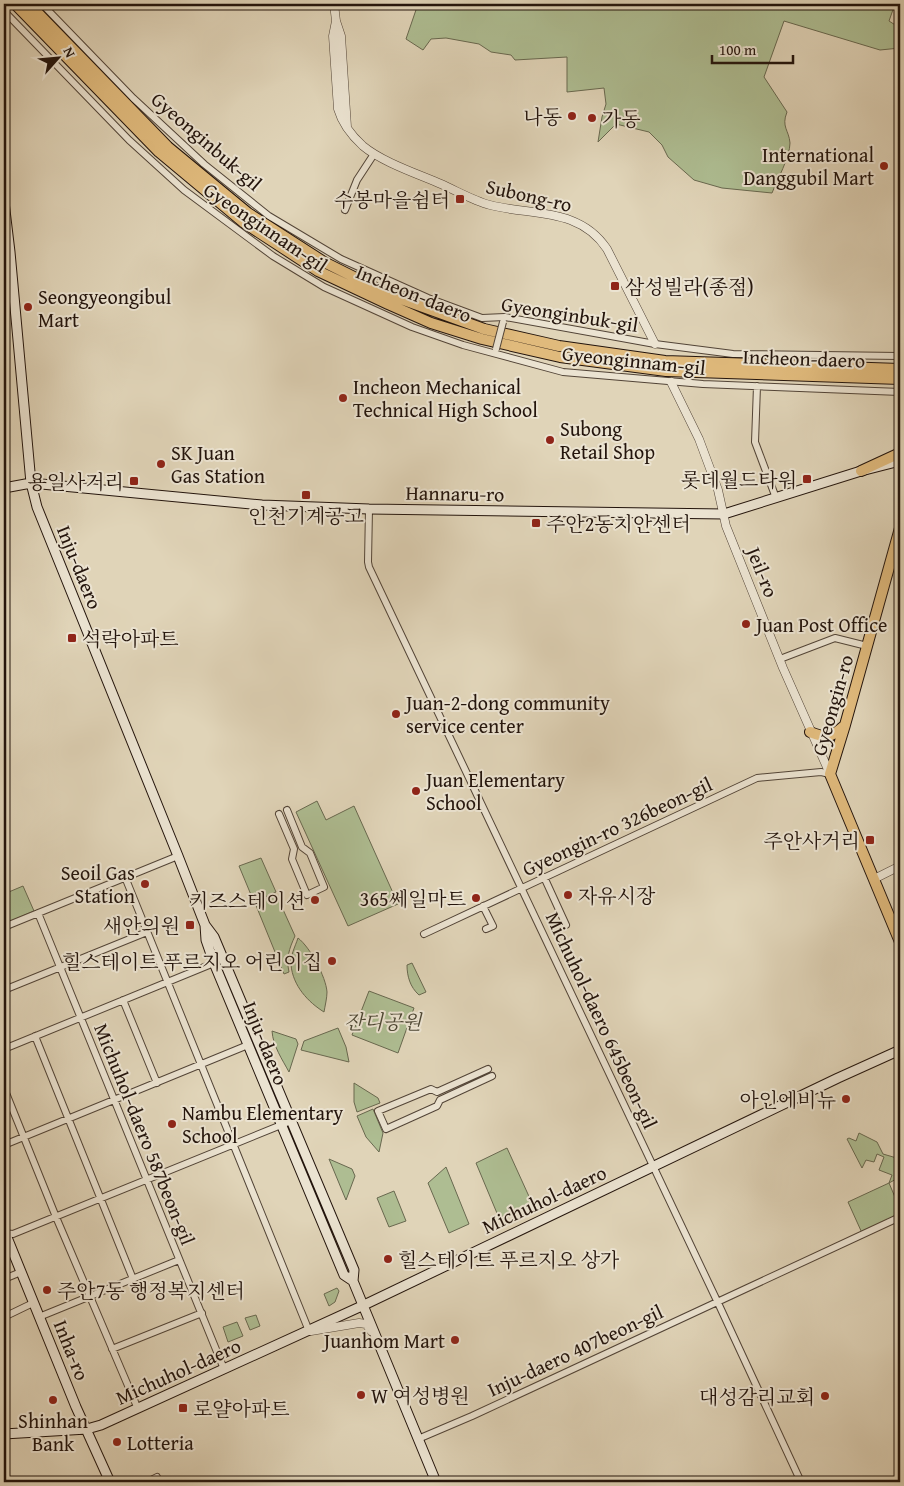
<svg xmlns="http://www.w3.org/2000/svg" width="904" height="1486" viewBox="0 0 904 1486" font-family="'Gentium Book Plus','Noto Serif KR',serif">
	<style>
		.green { fill: #aebd92; stroke: #68684f }
		.lines { fill: none; stroke-linecap: round; stroke-linejoin: round }
		.minor-casing { stroke: #524437; stroke-width: 8 }
		.tertiary-casing { stroke: #524437; stroke-width: 9 }
		.secondary-casing { stroke: #23140c; stroke-width: 11 }
		.primary-casing { stroke: #23140c; stroke-width: 12 }
		.trunk-casing { stroke: #23140c; stroke-width: 12 }
		.minor { stroke: #ebe3d1; stroke-width: 6 }
		.tertiary { stroke: #ebe3d1; stroke-width: 8 }
		.secondary { stroke: #ebe3d1; stroke-width: 9 }
		.primary { stroke: #e0ba7c; stroke-width: 10 }
		.trunk { stroke: #e0ba7c; stroke-width: 10 }
		.minor-bridge-casing { stroke: #524437; stroke-width: 8; stroke-linecap: butt }
		.minor-bridge { stroke: #ebe3d1; stroke-width: 6 }
		.poi-dot { fill: #8f2418; stroke: #ebe3d1; stroke-width: 2 }
		.labels { text-anchor: middle; dominant-baseline: central; stroke-width: 4; stroke-linejoin: round; paint-order: stroke }
		.poi-label { font-size: 20px; fill: #23140c; stroke: #ebe3d1; text-anchor: start }
		.street-label { font-size: 20px; fill: #23140c; stroke: #ebe3d1 }
		.park-label { font-size: 20px; font-style: italic; fill: #4d4734; stroke: #ebe3d1 }
	</style>
	<rect width="100%" height="100%" fill="#e0d4b8"/>
	<filter id="stains"><feTurbulence type="fractalNoise" baseFrequency=".004" numOctaves="4"/><feColorMatrix values="0 0 0 0 .2 0 0 0 0 .09 0 0 0 0 .02 0 0 0 .5 -.17"/></filter>
	<radialGradient id="worn" r=".72"><stop offset=".6" stop-color="#630" stop-opacity="0"/><stop offset="1" stop-color="#630" stop-opacity=".3"/></radialGradient>
	<path class="green" d="M418,4H895L889,21L900,28V48L880,50L784,21L764,77L787,112C781,127 789,130 790,143C790,157 777,180 772,193L722,188L694,180L668,157L662,145L649,132L616,124L598,142L602,117L606,104L604,88L567,92V57L515,60L511,55L491,52L479,44L446,38L431,39L423,50L406,39Z
		M317,801L326,820L354,806L398,904L348,926L296,812Z
		M261,858L276,892L254,902L239,866Z
		M23,886L34,911L4,924V894Z
		M276,894L295,936C289,949 286,958 289,972L284,974L255,903Z
		M298,938C310,947 326,977 327,992C327,998 325,1006 324,1012C308,1002 293,986 291,965C290,956 295,947 298,938Z
		M412,963L426,992L419,995C410,987 407,976 407,965Z
		M369,991L414,1008L398,1053L352,1035Z
		M338,1028L346,1047L349,1062L301,1050L304,1041Z
		M272,1031L296,1039L298,1044L289,1072C282,1059 273,1046 272,1031Z
		M354,1083L378,1098L380,1103L357,1112L354,1102Z
		M373,1109L383,1133L379,1152L366,1137L357,1116Z
		M859,1133L877,1142L883,1154L900,1159V1177L889,1183L900,1209V1215L862,1233L848,1202L889,1183L892,1175L879,1170L884,1157L877,1154L874,1162L866,1160L862,1168L847,1139L849,1138L856,1141Z
		M507,1148L532,1203L499,1218L476,1163Z
		M329,1159L352,1169L355,1176L346,1200Z
		M446,1167L469,1224L449,1233L428,1183Z
		M394,1191L406,1221L389,1227L377,1198Z
		M337,1288L339,1291L335,1302L329,1306L324,1294Z
		M256,1315L260,1326L250,1330L245,1318Z
		M237,1322L243,1336L228,1342L223,1327Z"/>
	<g class="lines">
		<g class="minor-casing">
			<path id="minor" d="M42,4L133,98L204,164L269,216L341,259L428,298L482,318L505,317L655,344L733,354L900,356
				M4,11L129,140L184,190L273,256L324,287L412,327L463,345L563,372L703,384L900,392
				M345,210L357,180L374,154
				M757,386L755,442L776,498
				M369,509L368,562L369,567L719,1305L801,1482
				M780,659L835,638L867,646
				M279,814L294,849L292,859L307,895L324,887L310,853L302,847L287,810
				M125,877L309,1331
				M544,877L566,925
				M483,906L493,926L486,929
				M38,913L224,1369
				M4,927L178,856
				M424,934L757,778L821,772L830,774
				M4,990L147,932
				M123,1000L157,1083
				M35,1036L133,1279
				M4,1049L214,963
				M488,1069L437,1092L431,1089L378,1111L386,1129L437,1106L440,1100L492,1076
				M4,1088L56,1217L138,1409
				M4,1145L248,1045
				M4,1233L13,1234L291,1121
				M4,1279L21,1272
				M4,1317L33,1303
				M39,1317L179,1260
				M112,1349L202,1313
				M418,1439L472,1416L900,1217
				M147,1482L157,1477"/>
		</g>
		<g class="tertiary-casing">
			<path id="tertiary" d="M334,4L336,21L341,36L347,127
				M336,21L333,36L338,109C342,123 352,136 363,146C382,162 418,174 441,184C457,191 474,201 490,205C532,216 579,207 607,249L655,344
				M671,382L699,439L718,490L726,526L783,668L830,774
				M874,879L900,866
				M311,1331L359,1323L366,1324L371,1331"/>
		</g>
		<g class="secondary-casing">
			<path id="secondary" d="M4,202L10,252L31,483L37,507L178,856L205,925L206,940L214,963L344,1275L353,1281
				M4,488L31,483L262,505L369,509L724,514L861,471L900,461
				M205,925L214,937L354,1270L353,1281L436,1482
				M4,1230L76,1407L110,1482
				M4,1434L87,1429L101,1425L364,1305L838,1078L900,1050"/>
		</g>
		<g class="primary-casing">
			<path id="primary" d="M861,471L900,453
				M900,528L845,725L830,774L900,942
				M810,732C828,739 830,738 844,726"/>
		</g>
		<g class="trunk-casing">
			<path id="trunk" d="M15,4L159,152L243,222L318,271L388,304L431,323L482,339L560,357L666,371L900,379
				M29,4L168,147L248,213L324,262L390,295L484,329L559,346L665,361L900,369"/>
		</g>
		<use href="#minor" class="minor"/>
		<use href="#tertiary" class="tertiary"/>
		<use href="#secondary" class="secondary"/>
		<use href="#primary" class="primary"/>
		<use href="#trunk" class="trunk"/>
		<g class="minor-bridge-casing">
			<path id="minor-bridge" d="M496,349L503,322"/>
		</g>
		<use href="#minor-bridge" class="minor-bridge"/>
	</g>
	<g class="poi-dot">
		<circle cx="572" cy="116" r="5"/>
		<circle cx="592" cy="118" r="5"/>
		<circle cx="884" cy="166" r="5"/>
		<rect x="455" y="194" width="10" height="10" rx="2.5"/>
		<rect x="610" y="281" width="10" height="10" rx="2.5"/>
		<circle cx="28" cy="307" r="5"/>
		<circle cx="343" cy="398" r="5"/>
		<circle cx="550" cy="440" r="5"/>
		<circle cx="161" cy="464" r="5"/>
		<rect x="802" y="474" width="10" height="10" rx="2.5"/>
		<rect x="129" y="476" width="10" height="10" rx="2.5"/>
		<rect x="301" y="490" width="10" height="10" rx="2.5"/>
		<rect x="531" y="518" width="10" height="10" rx="2.5"/>
		<circle cx="746" cy="624" r="5"/>
		<rect x="67" y="633" width="10" height="10" rx="2.5"/>
		<circle cx="396" cy="714" r="5"/>
		<circle cx="416" cy="791" r="5"/>
		<rect x="865" y="835" width="10" height="10" rx="2.5"/>
		<circle cx="145" cy="884" r="5"/>
		<circle cx="568" cy="895" r="5"/>
		<circle cx="476" cy="898" r="5"/>
		<circle cx="315" cy="900" r="5"/>
		<rect x="185" y="920" width="10" height="10" rx="2.5"/>
		<circle cx="332" cy="961" r="5"/>
		<circle cx="846" cy="1099" r="5"/>
		<circle cx="172" cy="1124" r="5"/>
		<circle cx="388" cy="1259" r="5"/>
		<circle cx="47" cy="1290" r="5"/>
		<circle cx="455" cy="1340" r="5"/>
		<circle cx="361" cy="1395" r="5"/>
		<circle cx="825" cy="1396" r="5"/>
		<circle cx="53" cy="1400" r="5"/>
		<rect x="178" y="1403" width="10" height="10" rx="2.5"/>
		<circle cx="117" cy="1442" r="5"/>
	</g>
	<g class="labels">
		<g class="poi-label">
			<text x="562" y="116" text-anchor="end">나동</text>
			<text x="602" y="118">가동</text>
			<text x="874" y="154" text-anchor="end">International<tspan x="874" dy="23">Danggubil Mart</tspan></text>
			<text x="450" y="199" text-anchor="end">수봉마을쉼터</text>
			<text x="625" y="286">삼성빌라(종점)</text>
			<text x="38" y="296">Seongyeongibul<tspan x="38" dy="23">Mart</tspan></text>
			<text x="353" y="386">Incheon Mechanical<tspan x="353" dy="23">Technical High School</tspan></text>
			<text x="560" y="428">Subong<tspan x="560" dy="23">Retail Shop</tspan></text>
			<text x="171" y="452">SK Juan<tspan x="171" dy="23">Gas Station</tspan></text>
			<text x="797" y="479" text-anchor="end">롯데월드타워</text>
			<text x="124" y="481" text-anchor="end">용일사거리</text>
			<text x="306" y="515" text-anchor="middle">인천기계공고</text>
			<text x="546" y="523">주안2동치안센터</text>
			<text x="756" y="624">Juan Post Office</text>
			<text x="82" y="638">석락아파트</text>
			<text x="406" y="702">Juan-2-dong community<tspan x="406" dy="23">service center</tspan></text>
			<text x="426" y="779">Juan Elementary<tspan x="426" dy="23">School</tspan></text>
			<text x="860" y="840" text-anchor="end">주안사거리</text>
			<text x="135" y="872" text-anchor="end">Seoil Gas<tspan x="135" dy="23">Station</tspan></text>
			<text x="578" y="895">자유시장</text>
			<text x="466" y="898" text-anchor="end">365쎄일마트</text>
			<text x="305" y="900" text-anchor="end">키즈스테이션</text>
			<text x="180" y="925" text-anchor="end">새안의원</text>
			<text x="322" y="961" text-anchor="end">힐스테이트 푸르지오 어린이집</text>
			<text x="836" y="1099" text-anchor="end">아인에비뉴</text>
			<text x="182" y="1112">Nambu Elementary<tspan x="182" dy="23">School</tspan></text>
			<text x="398" y="1259">힐스테이트 푸르지오 상가</text>
			<text x="57" y="1290">주안7동 행정복지센터</text>
			<text x="445" y="1340" text-anchor="end">Juanhom Mart</text>
			<text x="371" y="1395">W 여성병원</text>
			<text x="815" y="1396" text-anchor="end">대성감리교회</text>
			<text x="193" y="1408">로얄아파트</text>
			<text x="53" y="1420" text-anchor="middle">Shinhan<tspan x="53" dy="23">Bank</tspan></text>
			<text x="127" y="1442">Lotteria</text>
		</g>
		<g class="street-label">
			<text transform="translate(207 141) rotate(41)">Gyeonginbuk-gil</text>
			<text transform="translate(529 195) rotate(13)">Subong-ro</text>
			<text transform="translate(266 227) rotate(34)">Gyeonginnam-gil</text>
			<text transform="translate(414 293) rotate(22)">Incheon-daero</text>
			<text transform="translate(570 314) rotate(9)">Gyeonginbuk-gil</text>
			<text transform="translate(804 358) rotate(2)">Incheon-daero</text>
			<text transform="translate(634 360) rotate(6)">Gyeonginnam-gil</text>
			<text transform="translate(455 493) rotate(1)">Hannaru-ro</text>
			<text transform="translate(80 567) rotate(68)">Inju-daero</text>
			<text transform="translate(763 572) rotate(68)">Jeil-ro</text>
			<text transform="translate(832 705) rotate(-74)">Gyeongin-ro</text>
			<text transform="translate(617 826) rotate(-25)">Gyeongin-ro 326beon-gil</text>
			<text transform="translate(602 1020) rotate(65)">Michuhol-daero 645beon-gil</text>
			<text transform="translate(266 1043) rotate(68)">Inju-daero</text>
			<text transform="translate(145 1134) rotate(68)">Michuhol-daero 587beon-gil</text>
			<text transform="translate(544 1199) rotate(-25)">Michuhol-daero</text>
			<text transform="translate(72 1350) rotate(68)">Inha-ro</text>
			<text transform="translate(575 1350) rotate(-25)">Inju-daero 407beon-gil</text>
			<text transform="translate(178 1371) rotate(-24)">Michuhol-daero</text>
		</g>
		<g class="park-label">
			<text x="383" y="1021">잔디공원</text>
		</g>
	</g>
	<rect width="904" height="1486" fill="none" stroke="#e0d4b8" stroke-width="20"/>
	<rect x="5" y="5" width="894" height="1476" fill="none" stroke="#23140c" stroke-width="2.5"/>
	<rect x="10" y="10" width="884" height="1466" fill="none" stroke="#23140c"/>
	<g transform="translate(58 58) rotate(63)" stroke="#ebe3d1" stroke-width="4" paint-order="stroke">
	<path d="M0-4L9 19L0 12L-9 19Z" fill="#23140c"/>
	<text y="-8" font-size="14" font-weight="bold" text-anchor="middle" fill="#23140c">N</text>
	</g>
	<path d="M712 55v8h81v-8" fill="none" stroke="#23140c" stroke-width="2.5"/>
	<text x="719" y="55" font-size="15" fill="#23140c" stroke="#ebe3d1" stroke-width="4" paint-order="stroke">100 m</text>
	<rect width="100%" height="100%" filter="url(#stains)"/>
	<rect width="100%" height="100%" fill="url(#worn)"/>
</svg>
